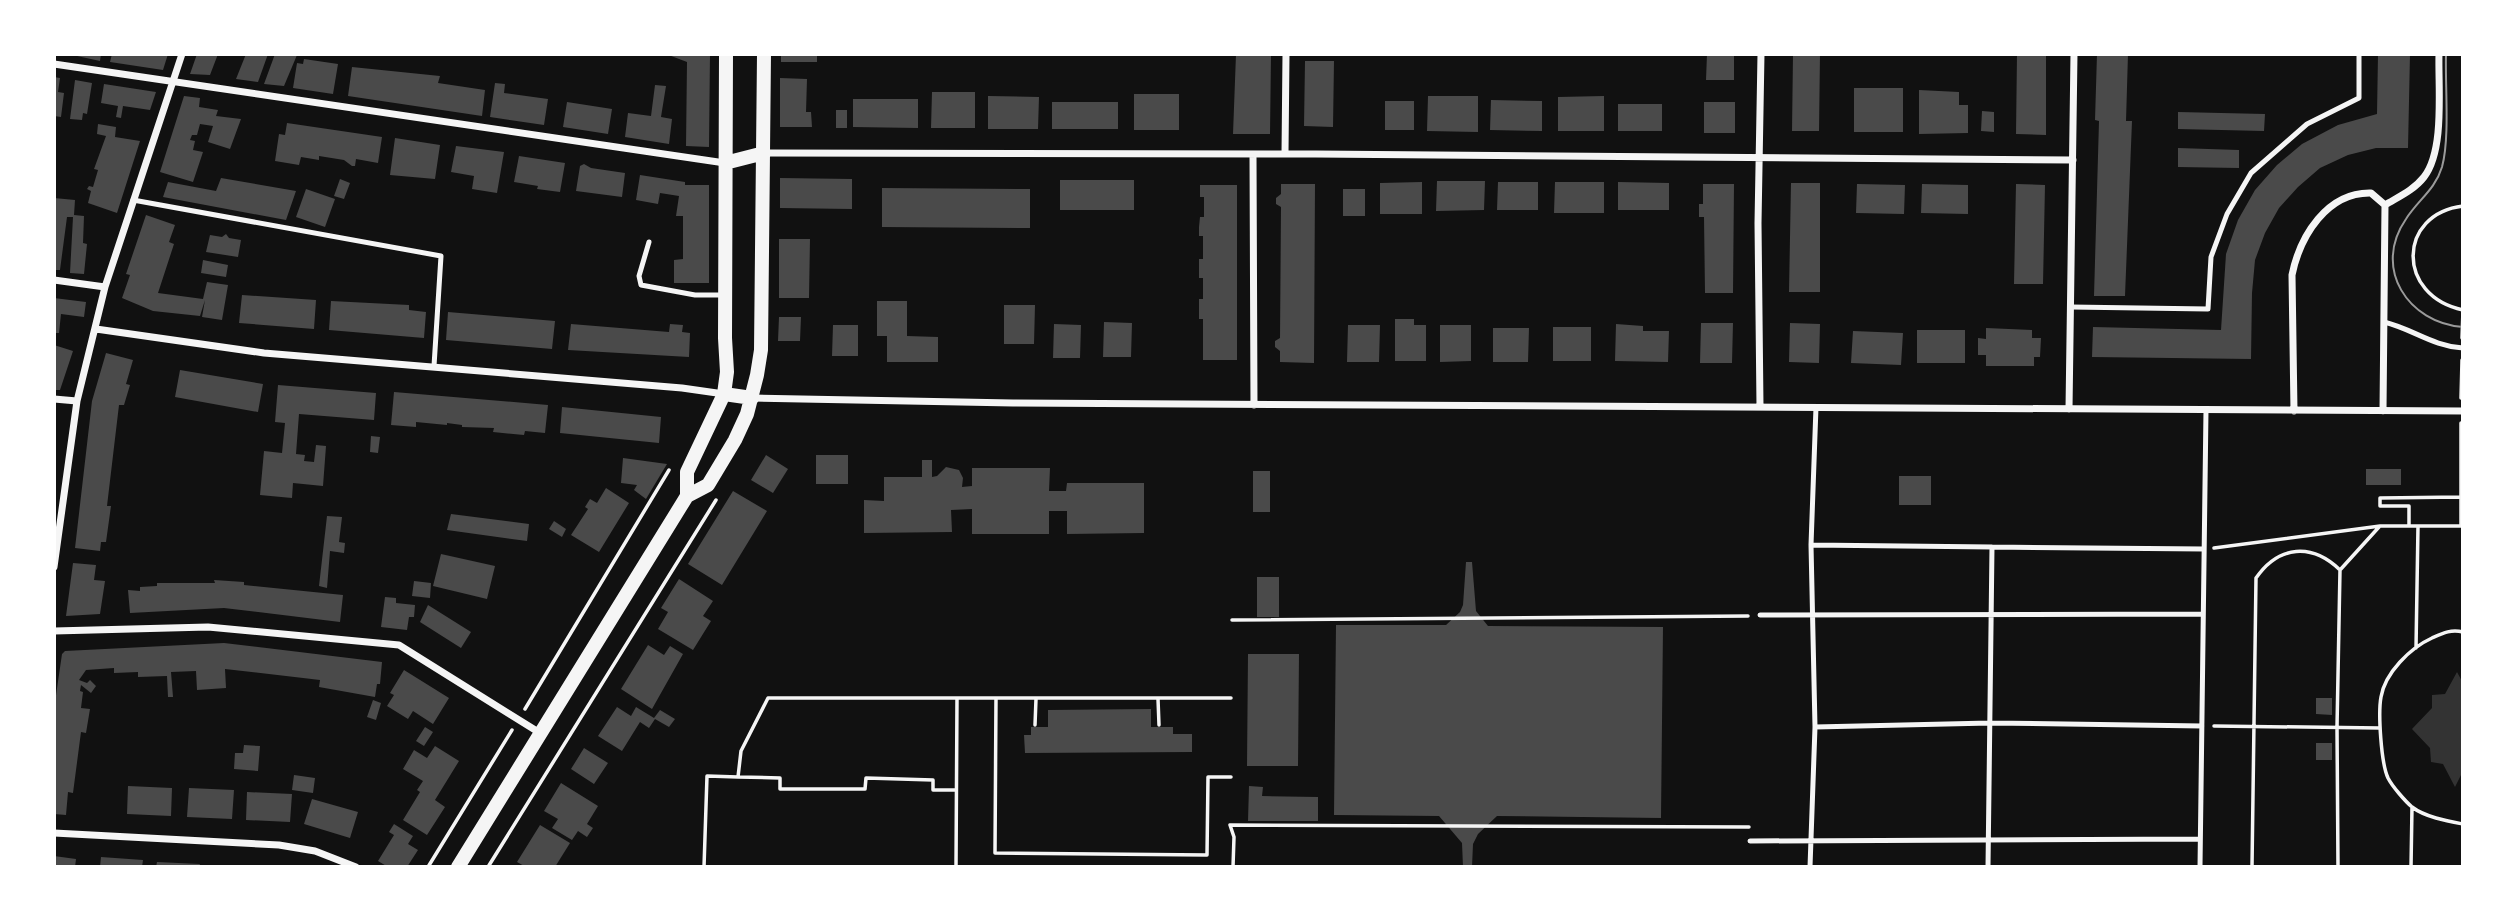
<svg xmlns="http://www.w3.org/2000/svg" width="2517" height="921" viewBox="0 0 2517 921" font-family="'IBM Plex Sans',sans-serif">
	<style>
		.water { fill: #333 }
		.building { fill: #4a4a4a }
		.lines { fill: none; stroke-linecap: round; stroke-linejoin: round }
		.path { stroke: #f5f5f5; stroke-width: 3.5 }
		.service { stroke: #f5f5f5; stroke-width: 5 }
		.minor { stroke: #f5f5f5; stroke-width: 7 }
		.secondary { stroke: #f5f5f5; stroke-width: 14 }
		.tram { stroke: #9a9a9a; stroke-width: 2 }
	</style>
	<rect width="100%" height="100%" fill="#111"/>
	<path class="water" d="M2457,672L2463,683V771L2455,787L2443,764L2431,762L2430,748L2412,729L2432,708V695L2445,694Z"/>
	<path class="building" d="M68,54H101L100,61Z
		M112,54H168L163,70L110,62Z
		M197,54H218L210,75L190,74Z
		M246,54H268L258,82L236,79Z
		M275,54L297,55L284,86L264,84Z
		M666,54H710L709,147L686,146L687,62Z
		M781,54H817V62H781Z
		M1236,54H1271L1270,134H1233Z
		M1707,54H1734V80H1706Z
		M1793,54H1820L1819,131H1792Z
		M2017,54H2046V135L2016,134Z
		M2097,54H2128L2126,121H2132L2125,296H2094L2099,121L2095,120Z
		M2378,54H2410L2408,148H2376L2348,155L2320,168L2298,187L2279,208L2265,233L2255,260L2252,293L2251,359L2092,357L2093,327L2221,330L2226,254L2238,220L2255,190L2277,165L2302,144L2338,125L2377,114Z
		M304,59L338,64L333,94L293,88L297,63L303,64Z
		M1305,61H1334L1333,127L1304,126Z
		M352,67L440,76L438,83L485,90L482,116L348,96Z
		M54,77L60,78L58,92L64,93L61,117L54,116Z
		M780,78L807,79L806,112H811L812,127H780Z
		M75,80L92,83L87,114L83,113L82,120L70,119Z
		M495,83L505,84L504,93L548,99L544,125L490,117Z
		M104,84L156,92L150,110L123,106L121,118L116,117L118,106L101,103Z
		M655,85L666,86L661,117L672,119L669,144L625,137L628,113L651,116Z
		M1854,88H1903V132H1854Z
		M1919,90L1959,92V105H1968V133L1919,134Z
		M932,92H975V128H931Z
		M1134,94H1179V130H1134Z
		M184,96L200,98L199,107L218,110L216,116L241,119L230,149L208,142L213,126L200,124L197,135H192L190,140L195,141L193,150L203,152L193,182L160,172Z
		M988,96L1039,97L1038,129H988Z
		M1428,96H1478V132L1427,131Z
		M1604,96V131H1558V97Z
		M853,99H918V128L853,127Z
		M1491,100L1542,101V131L1490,130Z
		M1385,101H1414V130H1385Z
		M567,102L612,109L608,134L563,127Z
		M1052,102H1118V129H1052Z
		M1704,102H1735V133H1704Z
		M1618,104H1662V131H1618Z
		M836,110H847V128H836Z
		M1982,111L1994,112V132L1981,131Z
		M2178,112L2265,114L2264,131L2178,129Z
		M287,123L382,137L378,163L356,159L355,166H352L344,160L319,156V160L301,157L299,165L275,161L279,134L285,135Z
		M98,124L116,127L115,137L140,141L117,213L88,203L91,191L87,189L89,186L93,187L98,170L94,169L106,136L97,134Z
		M395,138L440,145L435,179L390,175Z
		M456,146L504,152L497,193L472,189L474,176L451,172Z
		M2178,148L2239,150V168L2178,167Z
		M519,156L565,163L560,192L537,189L538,186L514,182Z
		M584,164L591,168L625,173L622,197L576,191L580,166Z
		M640,175L685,182V185H709V283H674V260L683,259V216H676L679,196L660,193L658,204L636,200Z
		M221,178L296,191L286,220L163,197L168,182L216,191Z
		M780,178L852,179V209L780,208Z
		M340,179L350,183L344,199L334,196Z
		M1060,180H1134V210H1060Z
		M1437,181H1485L1484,210L1436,211Z
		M1422,182V214H1380V183Z
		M1498,182H1538V210H1497Z
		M1555,182H1604V213H1554Z
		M1618,182L1669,183V210H1618Z
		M1791,183H1820V292H1789Z
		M1281,184H1315L1314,363L1280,362V351L1275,347V341L1280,338L1281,207L1276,204V198L1281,194Z
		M1703,184H1734L1733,293H1705L1704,217H1699V204H1703Z
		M1857,184L1905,185L1904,214L1856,213Z
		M1922,184L1968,185V214L1921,213Z
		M2016,184L2045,185L2043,284H2014Z
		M1200,185H1237V360H1203V319H1199V299H1203V278H1199V259H1203V236H1199V227L1200,217H1204V197H1200Z
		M882,188L1030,189V228L882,227Z
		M306,189L335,199L325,227L296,217Z
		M1343,189H1365V216H1343Z
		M54,198L75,200L74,215L84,216L83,243L87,244L84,274L70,273L73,217H67L60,270H54Z
		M146,215L175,225L169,242L174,244L158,293L203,299L207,282L228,285L222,320L202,317L205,300L200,316L153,311L122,298L130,275L126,274Z
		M226,234L229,238L241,240L238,257L206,252L210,235L222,237Z
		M779,239H810L809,298H779Z
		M203,260L228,265L226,277L201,273Z
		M242,295L316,300L314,329L239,323Z
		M54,298L86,302L84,317L61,314L59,333H54Z
		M331,301L409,305V310L426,312L424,338L329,330Z
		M877,301H907V336L938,337V362H887V336H877Z
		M1004,305H1035L1034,344H1004Z
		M448,312L555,321L552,349L446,340Z
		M779,317H801L800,341H778Z
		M1395,319H1414V325H1426V361H1395Z
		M1104,322L1132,323L1131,357H1103Z
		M1701,323H1733L1732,363H1700Z
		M1790,323L1820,324L1819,363L1789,362Z
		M571,324L669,332L670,324L683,325L682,332L690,333L689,357L568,350Z
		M1054,324L1081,325L1080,358H1053Z
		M1616,324L1643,326V331H1669L1668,362L1615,361Z
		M833,325H858V356H832Z
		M1348,325H1380L1379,362H1347Z
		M1440,325H1471V361L1440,362Z
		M1553,327H1591V361H1553Z
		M1493,328H1529L1528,362H1493Z
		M1986,328L2032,330V338H2041L2040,357H2034V366H1986V355H1978V338L1986,339Z
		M1917,330H1965V363H1917Z
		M1853,331L1903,333L1901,365L1851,363Z
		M54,345L73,351L60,390H54Z
		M106,353L133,360L126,384L130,385L124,405H119L107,506H111L106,542H101L100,551L75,548L92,401Z
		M180,370L263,384L258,412L175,397Z
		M278,385L376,393L374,420L299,414L296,454L305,455L304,461L314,462L316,445L326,446L323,486L293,483L292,498L260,495L264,451L282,453L285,423L275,422Z
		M394,392L548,405L545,433L525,431L524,435L493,432L494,428L462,427V425L447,423V425L416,422V427L391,425Z
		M562,407L661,417L659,443L560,433Z
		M371,436L380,437L378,453L370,452Z
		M766,455L788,469L773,493L751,480Z
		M816,455H848V484H816Z
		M623,458L667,464L646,499L634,490L637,485L621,483Z
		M922,460H932V477L937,476L946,467L959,470L963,478L962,487L972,486V468H1050L1049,491H1066L1067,483H1144V533L1067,534V511H1049V534H972V509L951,510L952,532L864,533V500L884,501V477H922Z
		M2366,469H2401V485H2366Z
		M1253,471H1270V512H1253Z
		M1899,476H1931V505H1899Z
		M606,488L629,503L599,552L571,535L588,509L585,507L590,499L597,503Z
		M733,491L767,511L722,585L688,564Z
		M451,514L529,524L527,541L447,530Z
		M327,516L342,517L339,542L345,543L344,553L330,551L327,588L319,586Z
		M554,521L566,529L562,537L549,529Z
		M441,554L495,566L487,599L433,586Z
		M1466,562H1472L1476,611L1488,626L1663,627L1661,818L1497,816L1478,834L1473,844L1472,867H1463L1462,843L1439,816L1334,815L1336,625H1446L1460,612L1463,605Z
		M73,563L96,565L94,580L105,581L100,614L66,616Z
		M1257,577H1279V617H1257Z
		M679,579L713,601L703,616L711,621L693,650L658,629L668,612L661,608Z
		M214,580L244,582V585L343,595L340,622L224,608L130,613L128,590L140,591V587L157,586V583H215Z
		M414,581L431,583L430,598L412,596Z
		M385,597L396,598V603L415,605L414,617H409L407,630L381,627Z
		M428,605L471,632L461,648L420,622Z
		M224,643L382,662L380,684H377L375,697L319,687L320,680L225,669L226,688L197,690L196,671L171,672L173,697H168L167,676L138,677V672L114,673V668L86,670L79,680L87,683L90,680L96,686L91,693L81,685L80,691L83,692L81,708L90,709L86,733L81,732L73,793L68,792L66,815L54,814V709L62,654L65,651Z
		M648,645L664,655L670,646L683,654L652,709L621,689Z
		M1248,654H1299L1298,766H1247Z
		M404,670L449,698L433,724L413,711L408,719L387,706L394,695L390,693Z
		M2316,698H2332V715L2316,714Z
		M373,700L381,703L376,720L367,717Z
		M617,707L631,716L636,707L654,718L660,710L675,719L669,727L655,719L649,728L640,722L622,751L598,736Z
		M1151,709V727H1173V734H1192V752L1025,753L1024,735H1031V727H1048V710Z
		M425,727L433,732L424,746L416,741Z
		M2316,743H2332V760H2316Z
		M244,745L260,746L258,771L234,769L235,753H243Z
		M435,746L459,761L435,800L445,807L427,835L403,820L420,792L417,790L423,781L403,769L414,750L427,758Z
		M584,748L608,763L594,784L571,769Z
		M294,775L315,778L313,793L292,790Z
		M561,783L598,806L587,824L593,828L587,837L578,831L572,840L552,828L558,819L544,811Z
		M128,786L172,788L171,816L127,814Z
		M1249,786L1263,787L1262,796L1318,797V821H1248Z
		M189,788L234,790L232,819L187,817Z
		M247,792L292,794L290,822L246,820Z
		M312,799L358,812L350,838L304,824Z
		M394,824L413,836L408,844L418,850L407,867H388L378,861L394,835L389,832Z
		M540,825L570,843L555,867H526L517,862Z
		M54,856L76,859L75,867H54Z
		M101,857L143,860L142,867H100Z
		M157,862L200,864L199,867H156Z"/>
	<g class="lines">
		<path class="path" d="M2462,338L2463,310C2396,296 2397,214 2463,206
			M2461,398L2462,360
			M2461,423V526
			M2409,526V506H2380V498L2462,497
			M2214,548L2380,526H2461
			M2340,570L2379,527
			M1232,620L1748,616
			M2463,632C2451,629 2443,633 2432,638C2410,648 2385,673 2381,697C2378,713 2381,763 2388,778C2392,786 2405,801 2412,807C2425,817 2447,821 2463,824
			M2416,648L2418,526
			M996,698H1231
			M1158,699L1159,725
			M525,709L669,470
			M1035,725L1036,699
			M2214,726L2380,728
			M738,777L780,778V789H865L866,778L933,780V790H956
			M428,867L512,730
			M488,867L716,500
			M704,867L707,776L738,777L741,751L768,698H996L995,853L1207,855L1208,777H1231
			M956,867L957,698
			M1233,867L1234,837L1230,825L1749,827
			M2252,867L2256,578C2279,545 2312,543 2340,570L2337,727L2338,867
			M2411,867L2412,807"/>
		<path class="service" d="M133,200L441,256L434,366
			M649,242L639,276L641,285L695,295H725
			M2071,307L2208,309L2211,257L2227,214L2251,173L2307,124L2359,98V54
			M2384,322C2413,329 2432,346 2463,348
			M1811,545L1816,407
			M1760,615L2203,614
			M1815,727L1990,723L2202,726
			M1750,841L2200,839
			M1810,867L1815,727L1811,545L1992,547
			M1988,867L1992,547L2204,549
			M2200,867L2206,410"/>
		<path class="minor" d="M54,64L725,163
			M764,153L1316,154L2073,160
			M1285,153L1286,54
			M1253,154L1254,405
			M54,280L105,287
			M96,329L264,353L682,388L724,394
			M752,398L1013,403L2463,411
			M54,399L77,401
			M1760,406L1758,223L1761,54
			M2069,409L2074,54
			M2294,411L2292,275C2300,236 2327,192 2371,193L2385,205C2398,197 2414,190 2424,177C2445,150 2438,88 2439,54
			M2383,411L2385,205
			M54,567L77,401L105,287L182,54
			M54,631L208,627L399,645L540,733
			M54,833L279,845L315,851L356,867"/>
		<path class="secondary" d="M725,163L764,153
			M724,394L752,398
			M687,496V472L724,394L727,372L725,338L726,54
			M458,867L687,496L708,485L735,440L747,414L757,375L761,350L764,54"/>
		<path class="tram" d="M2446,54C2445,85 2450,138 2442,167C2435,190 2418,200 2406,219C2372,268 2408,323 2463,327"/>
	</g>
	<rect width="2517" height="921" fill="none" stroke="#ffffff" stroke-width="112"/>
</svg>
